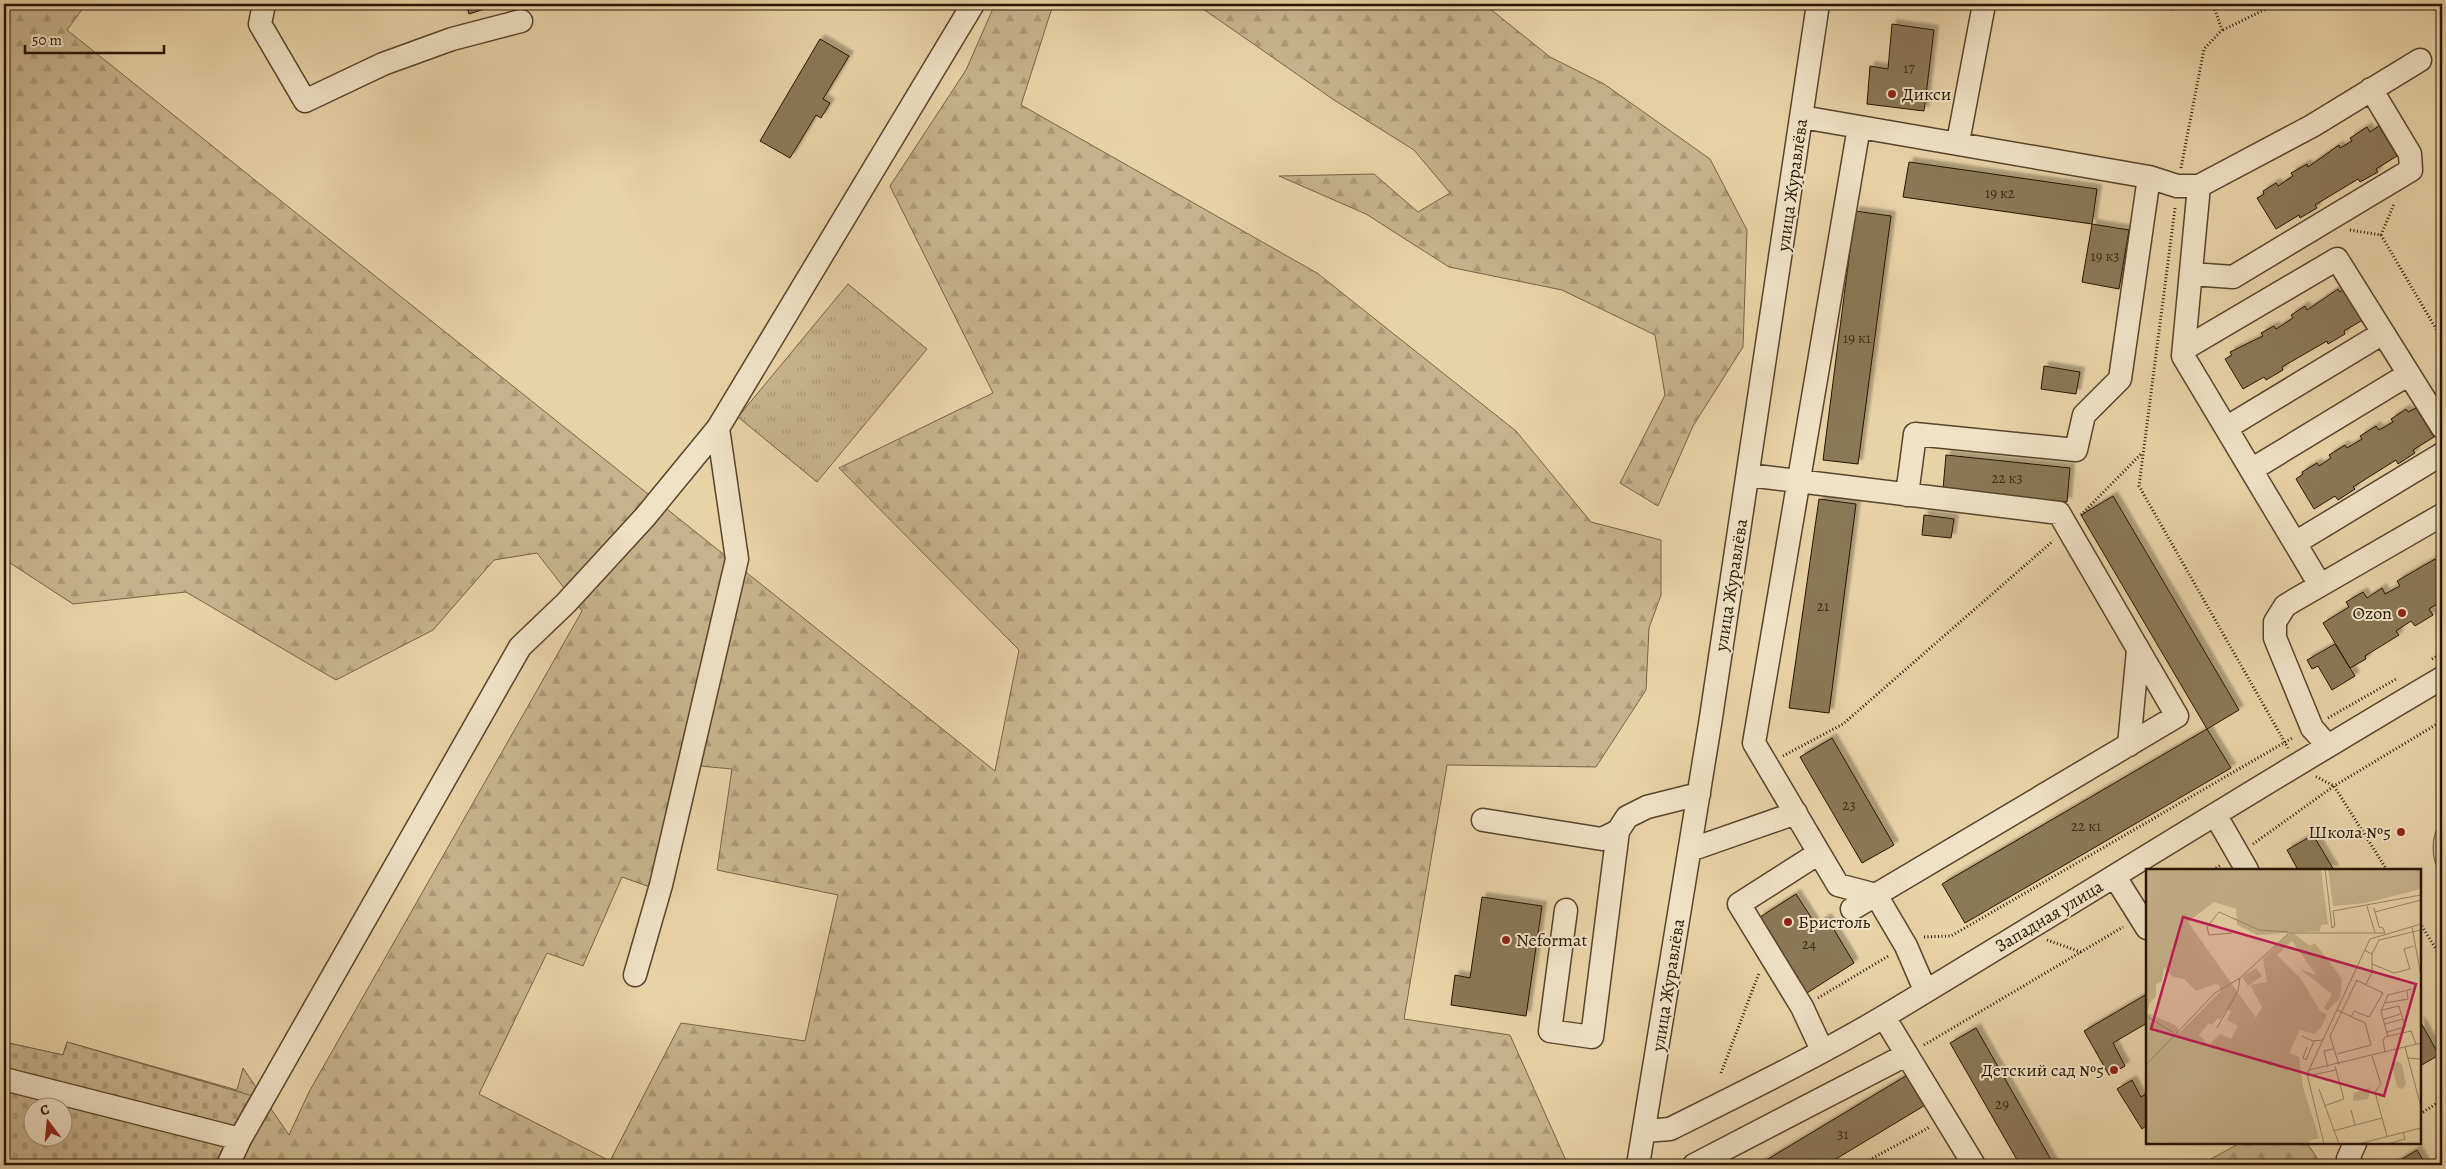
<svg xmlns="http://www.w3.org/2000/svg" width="2446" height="1169" viewBox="0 0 2446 1169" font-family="Alegreya,serif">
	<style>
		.forest { fill: url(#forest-firs); stroke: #766446; fill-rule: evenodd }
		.cemetery { fill: url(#cemetery-stones); stroke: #766446; fill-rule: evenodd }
		.park { fill: url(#park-tufts); stroke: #766446 }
		.pitch { fill: #c7b38b; stroke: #766446 }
		.building { fill: #8b7857; stroke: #261501; filter: url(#shadow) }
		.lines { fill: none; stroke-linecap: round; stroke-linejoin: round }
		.minor-casing { stroke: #56442a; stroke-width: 25 }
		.path { stroke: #261501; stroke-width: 3; stroke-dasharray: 1 2.5; stroke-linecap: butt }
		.minor { stroke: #f0e2c6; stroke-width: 22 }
		.poi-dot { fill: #8f2418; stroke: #f0e2c6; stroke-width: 2 }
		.labels { text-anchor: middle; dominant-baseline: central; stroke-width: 4; stroke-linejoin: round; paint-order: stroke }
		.number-label { font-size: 15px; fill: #3f2e16 }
		.poi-label { font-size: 18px; fill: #261501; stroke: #f0e2c6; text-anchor: start }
		.street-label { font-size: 18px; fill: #261501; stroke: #f0e2c6 }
		.inset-road { fill: none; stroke: #9a8765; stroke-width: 1 }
		.view { fill: #c2185b; fill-opacity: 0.15; stroke: #c2185b; stroke-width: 2.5 }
		.inset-edge { fill: none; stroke: #261501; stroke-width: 2.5 }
	</style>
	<defs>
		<pattern id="forest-firs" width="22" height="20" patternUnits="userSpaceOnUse" patternTransform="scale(1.25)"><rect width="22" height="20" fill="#c7b38b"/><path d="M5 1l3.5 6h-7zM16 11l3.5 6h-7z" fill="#ab9976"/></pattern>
		<pattern id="cemetery-stones" width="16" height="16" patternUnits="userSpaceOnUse" patternTransform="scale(1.25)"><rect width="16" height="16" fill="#c7b38b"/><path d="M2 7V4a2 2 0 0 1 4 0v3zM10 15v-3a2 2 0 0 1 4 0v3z" fill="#ab9976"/></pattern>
		<pattern id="park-tufts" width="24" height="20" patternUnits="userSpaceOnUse" patternTransform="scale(1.25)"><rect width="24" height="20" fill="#c7b38b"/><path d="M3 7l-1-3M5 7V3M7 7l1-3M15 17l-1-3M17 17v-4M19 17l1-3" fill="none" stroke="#ab9976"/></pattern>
		<filter id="shadow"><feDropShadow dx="4.5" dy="-4.5" stdDeviation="1" flood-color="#0004"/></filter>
	</defs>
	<rect width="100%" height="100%" fill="#e8d3a7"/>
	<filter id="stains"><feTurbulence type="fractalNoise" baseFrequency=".004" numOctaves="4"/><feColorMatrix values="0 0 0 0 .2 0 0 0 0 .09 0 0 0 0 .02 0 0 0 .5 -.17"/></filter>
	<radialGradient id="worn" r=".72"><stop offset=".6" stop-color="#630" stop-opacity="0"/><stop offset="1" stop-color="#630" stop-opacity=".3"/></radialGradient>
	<path class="forest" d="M4,4H86L67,30L995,771L1019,650L839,468L993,393L890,186L966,70L995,4H1057L1051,11L1021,105L1317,273L1516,431L1591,522L1661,540V595L1649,628L1646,690L1596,767L1447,765L1404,1019L1510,1035L1568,1165H4V1042L63,1055L67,1042L237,1090L243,1068L289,1135L309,1092L582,611L537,553L494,560L433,630L336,680L186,592L73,604L4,559ZM678,764L732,769L717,870L838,895L805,1041L681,1023L610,1161L479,1094L547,953L583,966L622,877L650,887ZM32,1106H62V1136H32Z
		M1196,4H1484L1550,57L1604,84L1710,159L1747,230L1743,347L1693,426L1658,506L1620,483L1665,395L1655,335L1562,290L1449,267L1366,214L1279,176L1374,174L1418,212L1450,193L1414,150L1334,100Z
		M2240,1143H2307L2319,1161L2318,1165H2200Z"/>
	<path class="cemetery" d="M4,1042L63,1055L67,1042L253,1096L224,1165H4ZM32,1106H62V1136H32Z"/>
	<path class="park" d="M848,284L927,349L817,482L738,417Z"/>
	<path class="pitch" d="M2442,817V878C2430,856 2430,840 2442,817Z"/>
	<path class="building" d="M466,4H489L491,7L469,14Z
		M2134,4H2173L2172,10Z
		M1892,24L1934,30L1924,111L1867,104L1870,66L1888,69Z
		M820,39L849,56L823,99L830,103L821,118L816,115L790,158L760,141Z
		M2379,126L2397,156L2376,169L2378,172L2360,182L2358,179L2315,205L2317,208L2300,218L2299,215L2276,229L2257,198L2264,194L2263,191L2276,183L2278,186L2293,176L2291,173L2307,164L2308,167L2339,145L2340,148L2352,141L2350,138L2367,127L2370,132Z
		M1909,162L2097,189L2092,224L1903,197Z
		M1855,211L1891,216L1858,464L1823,460Z
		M2092,224L2129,230L2119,289L2082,282Z
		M2348,287L2366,318L2344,331L2345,334L2328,344L2327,341L2282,367L2283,370L2266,380L2264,377L2243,389L2225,359L2232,355L2230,352L2263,336L2261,333L2274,326L2276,329L2293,318L2291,315L2305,306L2307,310L2338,289L2340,292Z
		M2044,366L2080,372L2076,394L2041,389Z
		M2416,408L2434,437L2413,450L2415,453L2398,464L2396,460L2353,487L2355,489L2338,500L2335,496L2314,509L2296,479L2303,474L2302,472L2317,463L2319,466L2331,458L2329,455L2345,445L2347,448L2362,439L2360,436L2376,426L2379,430L2393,422L2391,419L2406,409L2408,412Z
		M1946,455L2070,468L2067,502L1943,489Z
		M2113,496L2239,710L2207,729L2081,515Z
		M1819,499L1856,504L1829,713L1789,708Z
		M1924,515L1954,519L1951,538L1922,535Z
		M2435,559L2438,563L2442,560V601L2429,609L2433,615L2415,626L2411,621L2396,631L2399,635L2365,656L2366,659L2350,668L2323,623L2349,607L2346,602L2363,592L2367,598L2382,588L2385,594L2400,586L2397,581Z
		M2335,644L2355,676L2332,690L2318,666L2312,669L2307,660Z
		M2207,729L2231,768L1965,923L1942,884Z
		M1832,738L1894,845L1862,863L1800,757Z
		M2313,835L2334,870H2298L2287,850Z
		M1796,894L1816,925L1827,918L1854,963L1807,993L1760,917Z
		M1482,897L1542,906L1526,1016L1451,1005L1455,975L1470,978Z
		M2147,994V1023L2113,1043L2125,1066L2109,1075L2084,1031Z
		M2420,1021L2439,1055L2420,1066Z
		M1976,1028L2054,1165H2020L1950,1043Z
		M1909,1074L1927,1104L1826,1165H1758Z
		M2132,1080L2141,1097L2147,1093V1125L2142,1129L2117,1089Z
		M2417,1150L2426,1165H2392Z"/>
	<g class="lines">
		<g class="minor-casing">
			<path id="minor" d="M264,4L260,24L305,101L383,64L452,39L521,21
				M1802,117L2149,177L2120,379L2084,415L2076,450L1915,434L1907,495
				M1859,127L1754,743L1838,885L1876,895L1906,946L1925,990
				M1958,142L1984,4
				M2149,177L2177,186H2199
				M2191,274L2233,277L2411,170L2410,154L2371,89
				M2184,349L2337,259L2442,427
				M2226,428L2383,333
				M2251,470L2409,374
				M1748,475L2059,513L2177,716L1852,909
				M2295,543L2442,454
				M2320,585L2183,356L2199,186L2312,126L2420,60
				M2129,745L2138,650
				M2328,746L2312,728L2275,638V622L2285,606L2293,601L2442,515
				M2216,816L2247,870
				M1483,820L1602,839L1618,831L1627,817L1647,807L1699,794
				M1690,850L1796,813
				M1819,853L1739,904L1802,1007L1822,1050
				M2115,877L2147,928
				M1566,910L1550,1031L1592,1037L1618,831
				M635,975L661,885L737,559L718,428
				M1884,1017L1974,1165
				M4,1079L240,1139
				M1644,1131L1670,1129C1742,1093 1816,1057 1885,1016C2071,904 2255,788 2442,678
				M228,1165L240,1139L520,647L566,603L645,517L718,428L973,4
				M1638,1165L1710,724L1818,4
				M1694,1165L1906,1055
				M2352,1165L2348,1159L2355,1143"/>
		</g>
		<path class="path" d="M2223,30L2276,4
			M2181,168L2204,49L2222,30L2213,4
			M2175,208L2139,486L2288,748
			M2350,230L2381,235L2442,339
			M2381,235L2394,204
			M2081,515L2142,453
			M2432,659L2442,653
			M2328,718L2398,678
			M1783,756L1843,724L2053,541
			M2253,844L2334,786L2315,776
			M2213,870L2221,865
			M2387,870L2334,786L2442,721
			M2420,923L2442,959
			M1924,937L1951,936L2294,737
			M2047,940L2081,952
			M1818,998L1890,955
			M1924,1045L2123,927
			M1721,1073L1759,973
			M2420,1114L2442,1100
			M1860,1165L1930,1127"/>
		<use href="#minor" class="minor"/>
	</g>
	<g class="poi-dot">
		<circle cx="1892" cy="94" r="5"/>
		<circle cx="2402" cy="613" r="5"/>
		<circle cx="2401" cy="832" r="5"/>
		<circle cx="1788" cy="922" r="5"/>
		<circle cx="1506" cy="940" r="5"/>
		<circle cx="2114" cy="1070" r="5"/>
	</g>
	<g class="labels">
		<g class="number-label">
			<text x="1909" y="68">17</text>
			<text x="2000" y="193">19 к2</text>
			<text x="2105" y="256">19 к3</text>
			<text x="1857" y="338">19 к1</text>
			<text x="2007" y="478">22 к3</text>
			<text x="1823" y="606">21</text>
			<text x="1849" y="805">23</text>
			<text x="2086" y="826">22 к1</text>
			<text x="1809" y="944">24</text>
			<text x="2002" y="1104">29</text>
			<text x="1843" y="1134">31</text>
		</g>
		<g class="poi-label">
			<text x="1902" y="94">Дикси</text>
			<text x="2392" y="613" text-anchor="end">Ozon</text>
			<text x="2391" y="832" text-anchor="end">Школа №5</text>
			<text x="1798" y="922">Бристоль</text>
			<text x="1516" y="940">Neformat</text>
			<text x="2104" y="1070" text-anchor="end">Детский сад №5</text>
		</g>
		<g class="street-label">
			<text transform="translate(1792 185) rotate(-82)">улица Журавлёва</text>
			<text transform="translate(1731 585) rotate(-81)">улица Журавлёва</text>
			<text transform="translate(2049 916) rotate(-31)">Западная улица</text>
			<text transform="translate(1668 985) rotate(-81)">улица Журавлёва</text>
		</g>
	</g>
	<g transform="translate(2146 869)">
		<rect width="275" height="275" fill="#e8d3a7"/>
		<path d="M0,0H175L182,55L175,56L174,62L111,66L91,56L90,40L68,33L42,53L110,149L116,138L104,116L121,113L117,90L141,66L147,64L164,77L169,74L196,110L194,129L181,142L178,139L186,125L154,100L170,106L146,72L131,86L155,110L174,142L181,145L175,159L168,165L154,161L143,184L153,188L157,218L173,269L163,272L164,275H0ZM18,98L27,108L38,110L50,122L69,115L73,116L75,122L33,164L31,157L1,144L4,134L10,127V115L16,112ZM81,140L85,142L81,151L92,157L85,170L74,165L63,176L53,166L63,154L66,156L72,149L74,151ZM182,0H275V20L220,34L187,37ZM225,218L222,230L207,232L208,224Z" fill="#c7b38b" fill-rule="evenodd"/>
		<path d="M112,2L121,4L153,52L163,57L162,62L133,60L129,52L115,42L105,16Z" fill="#c7b38b"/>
		<path d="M0,143L31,160L0,196Z" fill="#c7b38b"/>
		<path d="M110,99L116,107L102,117L96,108Z" fill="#c7b38b"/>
		<path d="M250,192L256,195L260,215L256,220L251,218L246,197Z" fill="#c7b38b"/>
		<path class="inset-road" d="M179,0L186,59M221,37L229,64M229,43L275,31M266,58L275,107M186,59L189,57L187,42L275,26M86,64L63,66L61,58L73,43L113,61L142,63M218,81L226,85V103L220,115M226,85L233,71L275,61M226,95L248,104L264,100L258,80L268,77M239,134L262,130L261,122M191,141L219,154L225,176L191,185M236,141L253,137L259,158L241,163M0,147L28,164M205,148L208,142L223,148L237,124L210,111M238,150L255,145M239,155L257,150M71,159L92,122L94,109M156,167L167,172L177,171M242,168L235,142L242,126L266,120M259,178L275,238M239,183L237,171L239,168L265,162L270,175M226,187L235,215L229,223L236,249M262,189L274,190L275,194M160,191L168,172M160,191L157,189L161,178M0,196L69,124L94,109L143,64H239L237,59L233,58L228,39M193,196L184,167L211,111M182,198L178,182L187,180M163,201L275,174M161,207L190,201M173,220L193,275M178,237L198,230L189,197M205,241L209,256M187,262L236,249L241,267M178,275L161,205L224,70L275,55M212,275L275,259M242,275L259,270L257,263"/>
		<path class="view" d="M37,48L270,115L238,227L5,160Z"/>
		<rect width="275" height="275" class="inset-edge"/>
	</g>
	<rect width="2446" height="1169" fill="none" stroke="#e8d3a7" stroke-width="20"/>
	<rect x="5" y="5" width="2436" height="1159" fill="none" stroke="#261501" stroke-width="2.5"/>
	<rect x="10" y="10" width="2426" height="1149" fill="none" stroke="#261501"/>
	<g transform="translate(48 1122) rotate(344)"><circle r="24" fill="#f0e2c6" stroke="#9f9077"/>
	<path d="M0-4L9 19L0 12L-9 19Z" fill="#8f2418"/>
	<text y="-8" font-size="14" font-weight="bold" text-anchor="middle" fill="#261501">С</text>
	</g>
	<path d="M25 45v8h139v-8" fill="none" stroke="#261501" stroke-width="2.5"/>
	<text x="32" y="45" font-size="15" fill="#261501" stroke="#f0e2c6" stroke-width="4" paint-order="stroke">50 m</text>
	<rect width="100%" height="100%" filter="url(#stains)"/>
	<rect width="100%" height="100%" fill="url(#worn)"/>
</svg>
